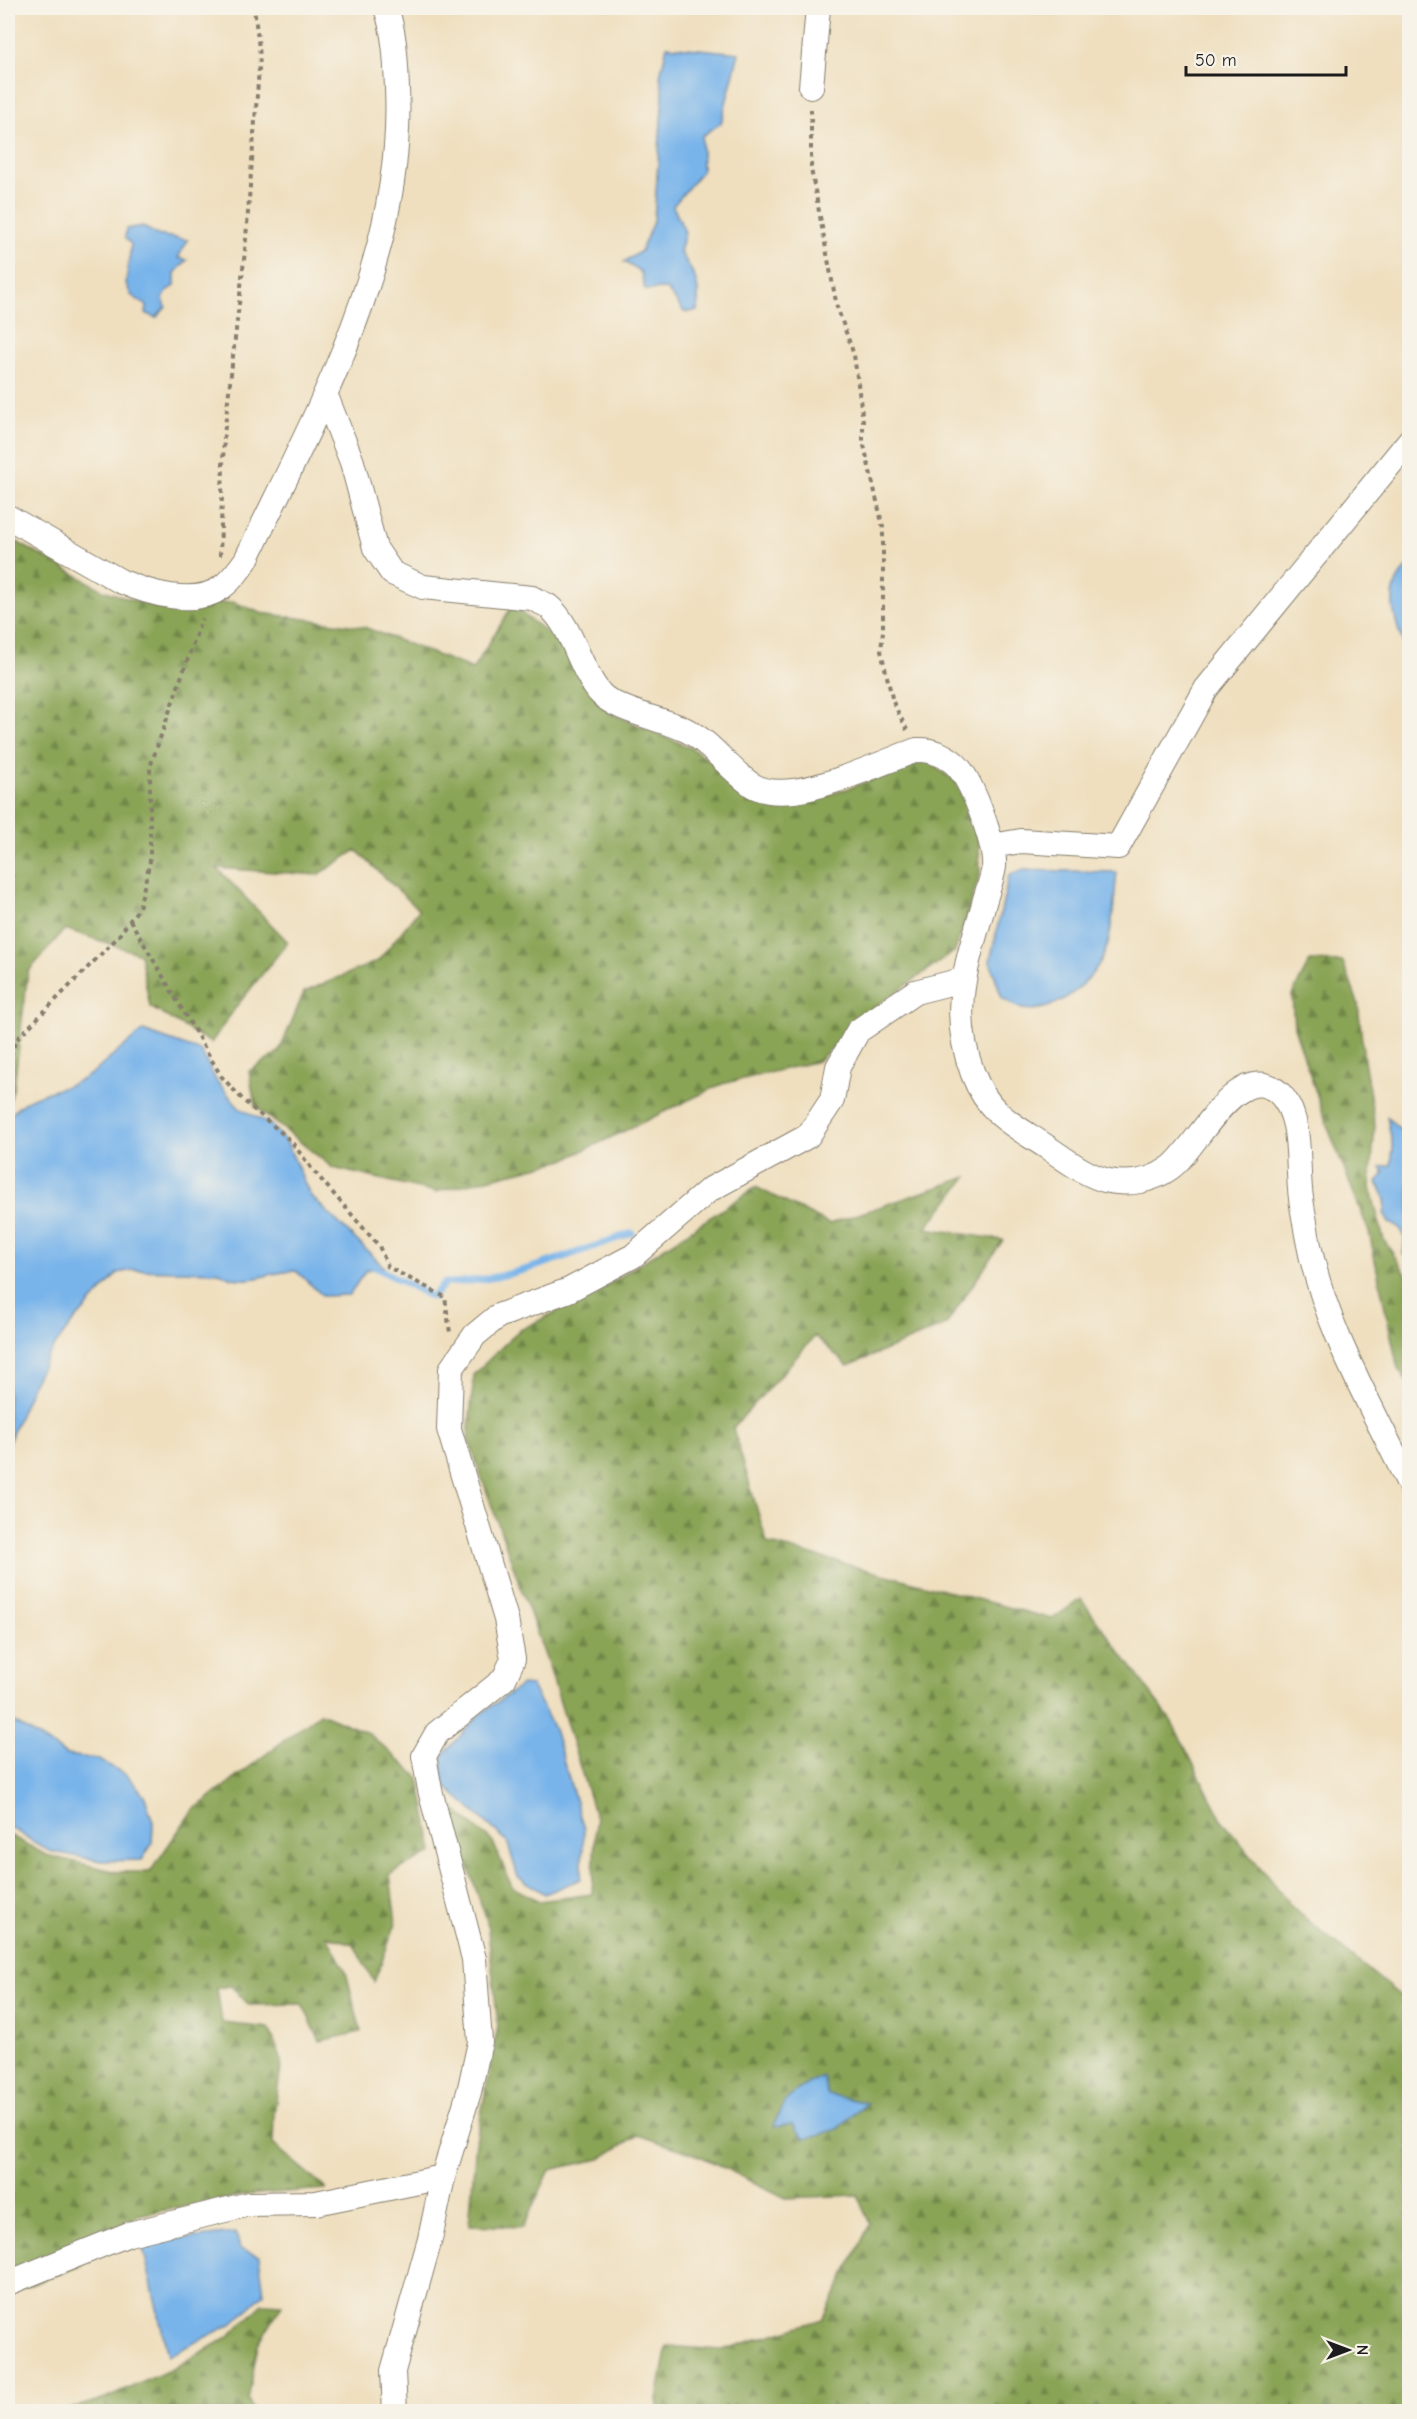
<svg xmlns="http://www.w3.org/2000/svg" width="1417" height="2419" viewBox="0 0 1417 2419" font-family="'Comic Neue',sans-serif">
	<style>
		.forest { fill: url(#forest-firs); stroke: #536039; stroke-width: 1.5 }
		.water { fill: #78b4ea; stroke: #4a6883; stroke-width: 1.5 }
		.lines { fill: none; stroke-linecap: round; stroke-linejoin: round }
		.stream { stroke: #78b4ea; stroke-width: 7 }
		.minor-casing { stroke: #867e6e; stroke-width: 26 }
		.path { stroke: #867e6e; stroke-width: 4; stroke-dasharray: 4.5 4.5; stroke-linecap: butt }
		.minor { stroke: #fff; stroke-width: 24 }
	</style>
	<defs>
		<pattern id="forest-firs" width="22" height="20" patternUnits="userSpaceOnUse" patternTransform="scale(1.5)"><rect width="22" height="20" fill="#8aa456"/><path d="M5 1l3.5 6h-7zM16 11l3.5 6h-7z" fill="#708546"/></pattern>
	</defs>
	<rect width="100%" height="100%" fill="#f7f3e8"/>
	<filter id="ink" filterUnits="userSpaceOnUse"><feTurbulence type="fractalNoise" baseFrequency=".0167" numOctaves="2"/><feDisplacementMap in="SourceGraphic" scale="12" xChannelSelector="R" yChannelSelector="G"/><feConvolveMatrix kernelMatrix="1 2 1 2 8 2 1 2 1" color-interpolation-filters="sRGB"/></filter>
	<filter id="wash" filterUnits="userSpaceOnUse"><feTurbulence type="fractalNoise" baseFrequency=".008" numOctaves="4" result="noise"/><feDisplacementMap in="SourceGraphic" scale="24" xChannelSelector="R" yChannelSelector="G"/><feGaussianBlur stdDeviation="1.35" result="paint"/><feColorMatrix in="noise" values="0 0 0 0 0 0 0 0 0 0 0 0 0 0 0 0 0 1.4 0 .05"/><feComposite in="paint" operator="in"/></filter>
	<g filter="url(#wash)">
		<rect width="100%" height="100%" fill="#efdfbf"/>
		<path class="forest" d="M8,537L103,590L157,608L234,602L261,613L364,627L473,669L512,606L560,642L608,712L693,749L772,804L809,802L926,761L956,781L979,840L980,875L955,951L872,1009L818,1061L722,1084L564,1160L436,1192L333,1168L255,1106L249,1071L279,1052L304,992L378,961L419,910L356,850L318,875L217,868L288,942L236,1007L211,1043L150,1007L140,954L65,929L28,972L14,1086L8,1107Z
			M1310,961L1343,962L1358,1003L1364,1060L1375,1125L1370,1187L1384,1240L1409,1279V1385L1398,1369L1369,1232L1328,1128L1294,1027L1292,995Z
			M967,1177L926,1228L1003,1240L946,1325L848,1366L815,1336L733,1428L767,1543L1052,1619L1081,1599L1172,1722L1222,1820L1292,1907L1409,2003V2411L736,2412L724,2406L723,2411H659L657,2399L667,2346L722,2350L823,2319L870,2224L857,2195L786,2198L700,2156L638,2135L600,2159L550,2170L523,2227L469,2225L476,2141L498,2026L487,1921L445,1801L493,1842L512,1887L539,1901L592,1894L596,1819L550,1670L468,1439L474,1374L518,1331L603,1288L756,1187L829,1224Z
			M320,1713L368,1733L419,1778L433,1852L390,1874L396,1923L374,1982L353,1944L327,1936L346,1972L361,2032L320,2041L302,2004L249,2005L231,1986L217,1988L222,2023L269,2028L282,2061L274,2114L273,2144L326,2189L247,2195L138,2215L79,2266L8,2294V1834L46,1855L117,1872H150L192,1811Z
			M263,2304L282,2305L258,2344L248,2401L254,2411H64L112,2396L172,2369L228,2337Z"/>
		<path class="water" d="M667,46L739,53L721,123L702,136V171L673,206L685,232L680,252C695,274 701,284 697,311L684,312L667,289L645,290L641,272L624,262L641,251L654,219L663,94L660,76Z
			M142,226L157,235L188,240L178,258L187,260L175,273V286L168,290L163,299L166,307L156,318L146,313L147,306L131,295L126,283L131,244L125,238L126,229Z
			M1409,566H1410L1409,659C1398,630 1379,590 1409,566Z
			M1022,870L1117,872C1114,896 1114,923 1107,946C1098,978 1057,1015 1023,1009C1016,1008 1008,1001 1002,998L990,961L1009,875Z
			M143,1031L201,1051L216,1080L239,1108L270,1124L287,1143L310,1195L384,1267L366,1270L349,1295L323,1296L296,1271C265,1271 249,1289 219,1272L133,1270L118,1273L70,1326L49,1354L33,1383L8,1444V1119C28,1088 64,1094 92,1073C110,1060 125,1044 143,1031Z
			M1387,1117L1409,1138V1259L1403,1254C1406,1239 1406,1227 1389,1223L1384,1213C1389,1203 1383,1192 1377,1183L1384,1173L1381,1167L1391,1165L1393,1148Z
			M522,1685L532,1686L554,1729L584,1829L581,1879L545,1894L518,1877L507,1841L445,1786L442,1773L443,1755L479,1715Z
			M8,1718L67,1755L97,1759L127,1775L145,1797L153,1822L152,1844L142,1860L101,1861L49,1851L8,1826Z
			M823,2076L827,2094L867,2103L837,2129L805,2139L792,2124L774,2127C782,2097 796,2089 823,2076Z
			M236,2233L240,2249L259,2256L264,2294L232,2324L168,2356L142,2243Z"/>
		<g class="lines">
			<path class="stream" d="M371,1265L432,1297L445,1283C509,1282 572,1253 632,1233"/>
		</g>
	</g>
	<g filter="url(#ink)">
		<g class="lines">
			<g class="minor-casing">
				<path id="minor" d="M811,87L818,8
					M326,396L352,462L375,548L392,573L423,587L532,598C537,601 543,603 548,606C572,625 579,668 599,692C613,710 663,719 686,730C712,743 728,769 752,785C790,809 877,763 917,750C932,749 949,756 959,768C973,785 996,846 994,867C992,880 986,894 983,907C966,967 949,1012 973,1074C989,1115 1012,1124 1047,1147C1065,1159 1086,1176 1109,1181C1130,1185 1152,1181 1170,1168C1197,1149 1238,1056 1279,1093C1302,1115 1297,1159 1300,1189C1301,1204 1305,1220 1307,1235C1323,1325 1371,1405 1410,1486
					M8,517L120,581C148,593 194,607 221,588C232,580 239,570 246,560C317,411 405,258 397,88C396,62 395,33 386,8
					M992,846L1021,841L1118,847L1206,689L1410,440
					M8,2283L129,2234L249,2204L316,2203L443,2177
					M395,2412L393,2371L430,2239L443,2177L469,2092L480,2042L474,1959L430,1790L424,1756L437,1733L504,1679L513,1659L506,1619L449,1429L451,1369L475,1335L498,1316L569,1290L633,1256L709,1190L808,1136L832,1100L838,1067L858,1031L915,992L962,980"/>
			</g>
			<path class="path" d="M811,109V169L837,307L854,355L863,421V441L883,527V631L881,651L893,702L907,730
				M220,556L224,435L245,251L260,56L254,8
				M130,920L221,1076L244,1101L291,1141L312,1169L379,1246L388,1267L445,1297L450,1333
				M8,1064L16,1040L117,938L139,908L150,861V767L202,618"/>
			<use href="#minor" class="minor"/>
		</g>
	</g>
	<rect width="1417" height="2419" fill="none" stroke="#f7f3e8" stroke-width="30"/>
	<g transform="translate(1348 2350) rotate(90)" stroke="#f7f3e8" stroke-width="4.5" paint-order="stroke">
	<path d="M0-4.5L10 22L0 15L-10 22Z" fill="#1c1c1c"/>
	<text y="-9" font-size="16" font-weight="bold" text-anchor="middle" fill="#1c1c1c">N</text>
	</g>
	<path d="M1186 66v9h160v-9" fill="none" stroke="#1c1c1c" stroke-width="3"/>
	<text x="1195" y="66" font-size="18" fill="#1c1c1c" stroke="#f7f3e8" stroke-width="4.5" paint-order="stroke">50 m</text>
</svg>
